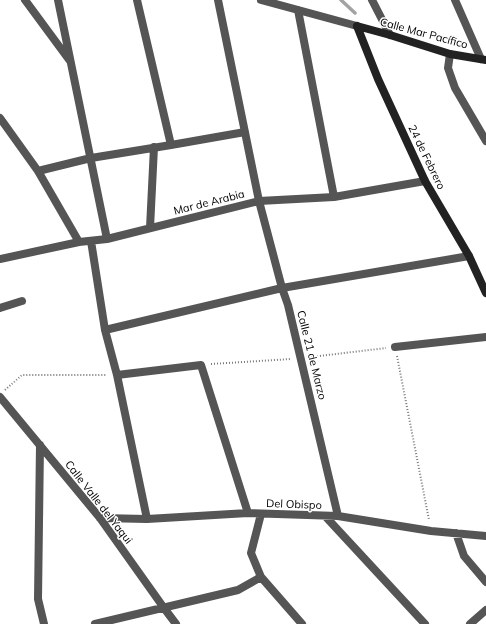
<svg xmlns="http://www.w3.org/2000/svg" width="486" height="624" viewBox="0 0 486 624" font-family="Mulish,sans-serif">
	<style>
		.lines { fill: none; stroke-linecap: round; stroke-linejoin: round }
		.stream { stroke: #a3a3a3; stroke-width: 3.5 }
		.path { stroke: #777; stroke-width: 2; stroke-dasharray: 1 2; stroke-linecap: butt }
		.street { stroke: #555; stroke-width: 8 }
		.secondary { stroke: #222; stroke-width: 8 }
		.labels { text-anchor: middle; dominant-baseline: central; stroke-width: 3; stroke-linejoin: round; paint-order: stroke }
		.street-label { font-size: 11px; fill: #000; stroke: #fff }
	</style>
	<rect width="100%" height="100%" fill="#fff"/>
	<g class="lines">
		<path class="stream" d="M341,0L355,13"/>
		<path class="path" d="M397,356L429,520
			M311,357L386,348
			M211,364L291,359
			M5,390L22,375H107"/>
		<path class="street" d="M25,0L70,61
			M58,0L107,239
			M137,0L171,145
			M218,0L259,201L282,288L288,305L338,516
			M261,0L357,26
			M372,0L390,35
			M455,0L481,59
			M298,10L334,197
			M450,54L448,68L455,88L486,141
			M0,118L38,171L79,242
			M38,171L91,158L171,145L245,132
			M150,228L154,147
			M91,241L105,330L117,375L147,519
			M0,259L79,242L107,239L259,201L334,197L425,181
			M0,308L22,301
			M105,330L282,288L469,256
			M395,347L486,337
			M117,375L201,365L248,513
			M0,397L100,518L164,608L176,624
			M40,445L38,599L44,624
			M261,514L251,553L261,577L302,624
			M325,516L425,624
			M100,518L147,519L248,513L338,516L431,531L486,536
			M456,533L464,556L486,582
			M95,624L238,590L261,577
			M470,624L486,610"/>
		<path class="secondary" d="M357,26L378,79L425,181L469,256L486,293
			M357,26L390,35L450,54L486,60"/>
	</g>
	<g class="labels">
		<g class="street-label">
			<text transform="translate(424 33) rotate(15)">Calle Mar Pacífico</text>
			<text transform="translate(427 157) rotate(64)">24 de Febrero</text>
			<text transform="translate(209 202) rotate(-14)">Mar de Arabia</text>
			<text transform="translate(312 355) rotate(76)">Calle 21 de Marzo</text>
			<text transform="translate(99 502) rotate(52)">Calle Valle del Yaqui</text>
			<text transform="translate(294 504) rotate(2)">Del Obispo</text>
		</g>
	</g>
</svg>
